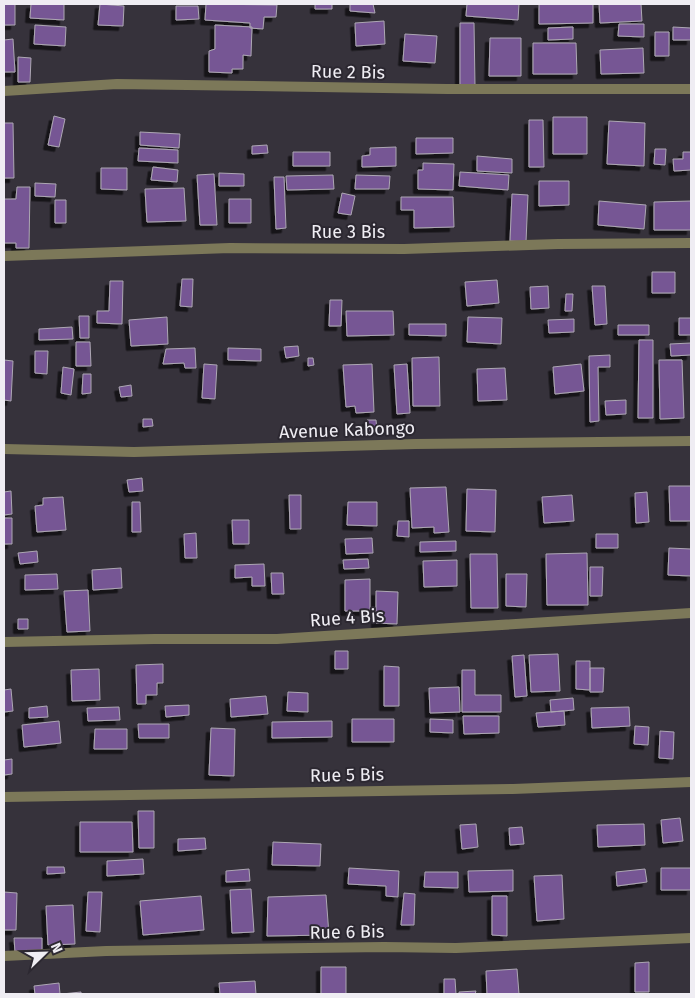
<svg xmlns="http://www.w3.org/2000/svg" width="695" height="998" viewBox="0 0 695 998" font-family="'Fira Sans',sans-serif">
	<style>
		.building { fill: #765694; stroke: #ada7b3; filter: url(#shadow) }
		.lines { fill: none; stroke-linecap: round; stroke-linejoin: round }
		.minor { stroke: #7c7859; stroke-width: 10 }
		.labels { text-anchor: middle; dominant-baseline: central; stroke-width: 4; stroke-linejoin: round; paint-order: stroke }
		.street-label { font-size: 18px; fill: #efedf3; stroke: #2c2831 }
	</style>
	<defs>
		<filter id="shadow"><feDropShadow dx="-4.5" dy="4.5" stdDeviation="0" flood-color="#0009"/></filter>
	</defs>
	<rect width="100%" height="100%" fill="#36323b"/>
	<path class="building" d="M4,4H15V25H4Z
		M31,4H64V20L30,18Z
		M100,4L124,6L123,26L98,25Z
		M206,4L277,5L276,17H264L263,29L250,28V23L205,20Z
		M315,4H332V9H315Z
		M350,4H373L375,13L350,11Z
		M467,4H519L518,20L466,16Z
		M539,4H593V23L539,24Z
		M599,4H641L642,21L600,23Z
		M176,6H198L199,19L176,20Z
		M384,21L385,44L356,46L355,23Z
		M460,23H474L475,86H460Z
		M619,24H644V37L618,36Z
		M35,25L66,27L65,46L34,44Z
		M215,25L252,27L251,56L243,55V69H232V73L209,72V51L215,49Z
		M573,27V39L548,40V28Z
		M673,27L691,28V40H673Z
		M655,32H669V56H655Z
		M405,34L437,36L435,63L403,61Z
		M490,38H521V76H489Z
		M13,39L15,72H4V40Z
		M533,43H576L577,74H533Z
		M643,48L644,73L601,74L600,50Z
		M18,57L31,58L30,82H18Z
		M54,116L65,119L59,147L48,145Z
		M553,117H587V154H553Z
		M529,120H543L544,167H529Z
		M609,121L645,123L644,166L607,164Z
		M4,123H13L14,178H4Z
		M140,132L180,134L179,148L140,145Z
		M416,138H453V153L416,154Z
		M267,145L268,153L252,154V146Z
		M396,147V166L362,167V156L370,155V148Z
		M139,148L178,150V163L138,161Z
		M655,149H666L665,165L654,164Z
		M293,152H330V166H293Z
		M683,152H691V170L674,171L673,159H683Z
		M477,156L512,159V173L477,171Z
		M423,163L454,164L453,190L418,189V170H423Z
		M153,167L178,170L177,182L151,180Z
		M101,168H127V190L101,189Z
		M460,172L509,175L508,190L459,186Z
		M219,173L244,174V186H219Z
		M214,174L217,225H200L197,175Z
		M333,175L334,189L287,190L286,176Z
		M356,175L390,176L389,189H355Z
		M274,177H284L286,228L276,229Z
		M539,181H569V205L539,206Z
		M35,183L56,184L55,197L35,196Z
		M17,187H30L29,248H16V243H4V199H16Z
		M184,188L186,221L147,222L145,189Z
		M342,193L355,196L351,215L338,213Z
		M512,194L528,195L526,242L510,241Z
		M401,197H453L454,227L414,228V210H401Z
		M229,199H251V223H229Z
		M55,200H66V223H55Z
		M599,201L646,205L644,229L598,225Z
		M691,201V230H654V202Z
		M652,272H675V293H652Z
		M182,279H193L192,307L180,306Z
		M497,280L499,303L467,306L465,282Z
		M110,281H123L122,324L97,323V311H109Z
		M548,286L549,308L531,309L530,287Z
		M592,286H605L607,324L595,325Z
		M566,294H573L572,311H565Z
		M330,300H342L341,326H329Z
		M346,311H393L394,335L347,336Z
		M79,316H89V338H80Z
		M167,317L168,344L131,346L129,320Z
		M468,317L502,318L501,344L467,342Z
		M679,318H691V335H679Z
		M574,319V332L549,333L548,320Z
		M409,324H446V336L409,335Z
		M618,325H649V335H618Z
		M72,327L73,339L39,340V329Z
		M639,340H653V418H638Z
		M76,342H90L91,366H76Z
		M691,343V355L671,356L670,344Z
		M298,346L299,356L286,358L284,347Z
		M195,348L196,368H185L184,363L163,364L166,349Z
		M228,348L261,349V361L228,360Z
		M35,351H48L47,374L35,373Z
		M610,355V367H598L599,421L590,422L589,356Z
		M439,357L440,406H413L412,358Z
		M308,358H313L314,365L308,366Z
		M4,360L13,361L11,401L4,400Z
		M659,360H682L684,418L660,419Z
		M204,364L217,365L215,399L202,398Z
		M372,364L374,412L356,413L355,406L346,407L343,365Z
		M407,364L410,413L397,414L394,365Z
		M581,364L584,391L555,394L553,367Z
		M63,367L74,369L71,395L61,393Z
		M505,368L507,400L478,401L477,369Z
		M83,374H91V393L82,394Z
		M131,385L132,396L121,397L119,387Z
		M626,400V414L606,415L605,401Z
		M143,419H152L153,426L143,427Z
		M367,420H376L377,430L368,431Z
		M142,478L143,491L129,492L127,480Z
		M669,486H691V521H670Z
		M446,487L449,532L434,533V527L412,528L410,488Z
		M467,489L496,490L495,532L466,531Z
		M11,491L12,514L4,515V492Z
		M647,492L649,522L636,523L635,493Z
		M289,495H301V529H290Z
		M572,495L574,521L544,523L542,497Z
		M63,497L66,530L37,532L35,506L43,505V498Z
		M132,502H140L141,532H132Z
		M348,502H377V526L347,525Z
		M4,518H12V544H4Z
		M232,520H249V544H233Z
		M398,521H409V537L397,536Z
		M196,533L197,558H185L184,534Z
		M596,534H618V548H596Z
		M372,538L373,553L346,554L345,539Z
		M456,541V551L420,552V542Z
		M669,548L691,549V576L668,575Z
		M37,551L38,562L20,564L18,553Z
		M587,553L588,605H547L546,554Z
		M470,554H497L498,608H471Z
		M368,559L369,568L344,569L343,560Z
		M457,560V586L424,587L423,561Z
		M264,564L265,586H252V577L235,578V565Z
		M590,567H603L602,596H590Z
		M121,568L122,588L93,590L92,570Z
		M271,573H283L284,594H272Z
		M57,574L58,589L25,590V575Z
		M506,574H527L526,607L506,606Z
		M370,579V611H345V580Z
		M88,590L90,631L67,632L64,591Z
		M376,591L398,592L397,624L376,623Z
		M18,619H28V629H18Z
		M335,651H348V669H335Z
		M558,654L560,691L531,692L529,655Z
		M524,655L527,696L515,697L512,656Z
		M576,661H590V690L576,689Z
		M163,664V683H157V695H146V704H137L136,665Z
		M384,666L399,667V706H384Z
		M590,668H604L603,692H590Z
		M99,669L100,700L72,701L71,670Z
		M462,670H475V695H501V712H462Z
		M459,687L460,712L430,713L429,688Z
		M11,689L13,711L4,712V690Z
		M288,692L308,693V712L287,711Z
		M266,696L268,714L231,717L230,699Z
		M573,698L574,710L551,712L550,700Z
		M189,705V715L166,717L165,706Z
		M47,706L48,717L29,718V708Z
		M119,707L120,720L88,721L87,708Z
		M629,707L630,726L592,728L591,708Z
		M564,711L565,725L538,727L536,713Z
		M463,716H499V733L464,734Z
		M352,719H394V742H352Z
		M430,719L453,720V733L430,732Z
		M59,721L61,743L24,747L22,725Z
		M332,721V737L272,738V722Z
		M138,724H169V738H139Z
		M635,726L649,727L648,745L634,744Z
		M211,728L235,729L234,776L209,775Z
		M95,729H127V749H94Z
		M660,731L674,732L673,759L659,758Z
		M12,759V774L4,775V760Z
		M138,811H154V848H139Z
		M680,818L683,841L663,843L661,820Z
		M80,822H132L133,852H80Z
		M476,824L478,847L462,849L460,825Z
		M644,824L645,845L598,847L597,825Z
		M522,827L524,844L510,845L509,828Z
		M205,838L206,849L178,851V839Z
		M273,842L321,844L320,866L272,865Z
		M143,859L144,874L107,876V861Z
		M47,867H64L65,873L47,874Z
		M349,868L399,871L398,897L386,896V886L348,884Z
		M661,868H691V890H661Z
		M249,869L250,881L226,882V871Z
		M645,869L647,882L617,886L616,872Z
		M513,870V891L469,892L468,871Z
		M425,872H458V888L424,887Z
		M562,875L564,919L537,921L534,876Z
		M251,889L254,932L232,933L230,890Z
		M4,892L17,893L16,930H4Z
		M88,892H102L100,932L86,931Z
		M404,893L415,894L414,925H401Z
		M326,895L329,935L267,936L268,897Z
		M201,896L204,930L143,935L140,901Z
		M492,896H507V936L492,935Z
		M73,905L75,944L48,945L46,906Z
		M14,938H42V952H15Z
		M649,962V992H635V963Z
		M321,967H346V994H321Z
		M517,969L519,994H487L486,971Z
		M444,979H455L456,994H444Z
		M255,981L256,994H220L219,983Z
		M59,983L60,994H35L34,986Z
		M476,991L475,994H459V992Z
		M81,992V994H62Z"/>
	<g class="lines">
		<path class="minor" d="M4,91L117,84L447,89H691
			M4,256L230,248L404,249L558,244L691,243
			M4,449L134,452L416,444L691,441
			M4,642L154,639H277L691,613
			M4,797L513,789L691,782
			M4,956L106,951L384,947L456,948L691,938"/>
	</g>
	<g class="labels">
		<g class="street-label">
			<text transform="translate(348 72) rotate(1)">Rue 2 Bis</text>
			<text x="348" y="232">Rue 3 Bis</text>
			<text transform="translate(347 430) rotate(-2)">Avenue Kabongo</text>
			<text transform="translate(347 618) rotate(-4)">Rue 4 Bis</text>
			<text transform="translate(347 775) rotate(-1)">Rue 5 Bis</text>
			<text transform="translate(347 932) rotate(-1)">Rue 6 Bis</text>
		</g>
	</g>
	<rect width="695" height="998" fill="none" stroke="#efedf3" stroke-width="10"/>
	<g transform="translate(45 953) rotate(67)" stroke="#2c2831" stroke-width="4" paint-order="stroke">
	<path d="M0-4L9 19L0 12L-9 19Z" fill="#efedf3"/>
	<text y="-8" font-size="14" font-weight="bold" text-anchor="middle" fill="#efedf3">N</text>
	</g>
</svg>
